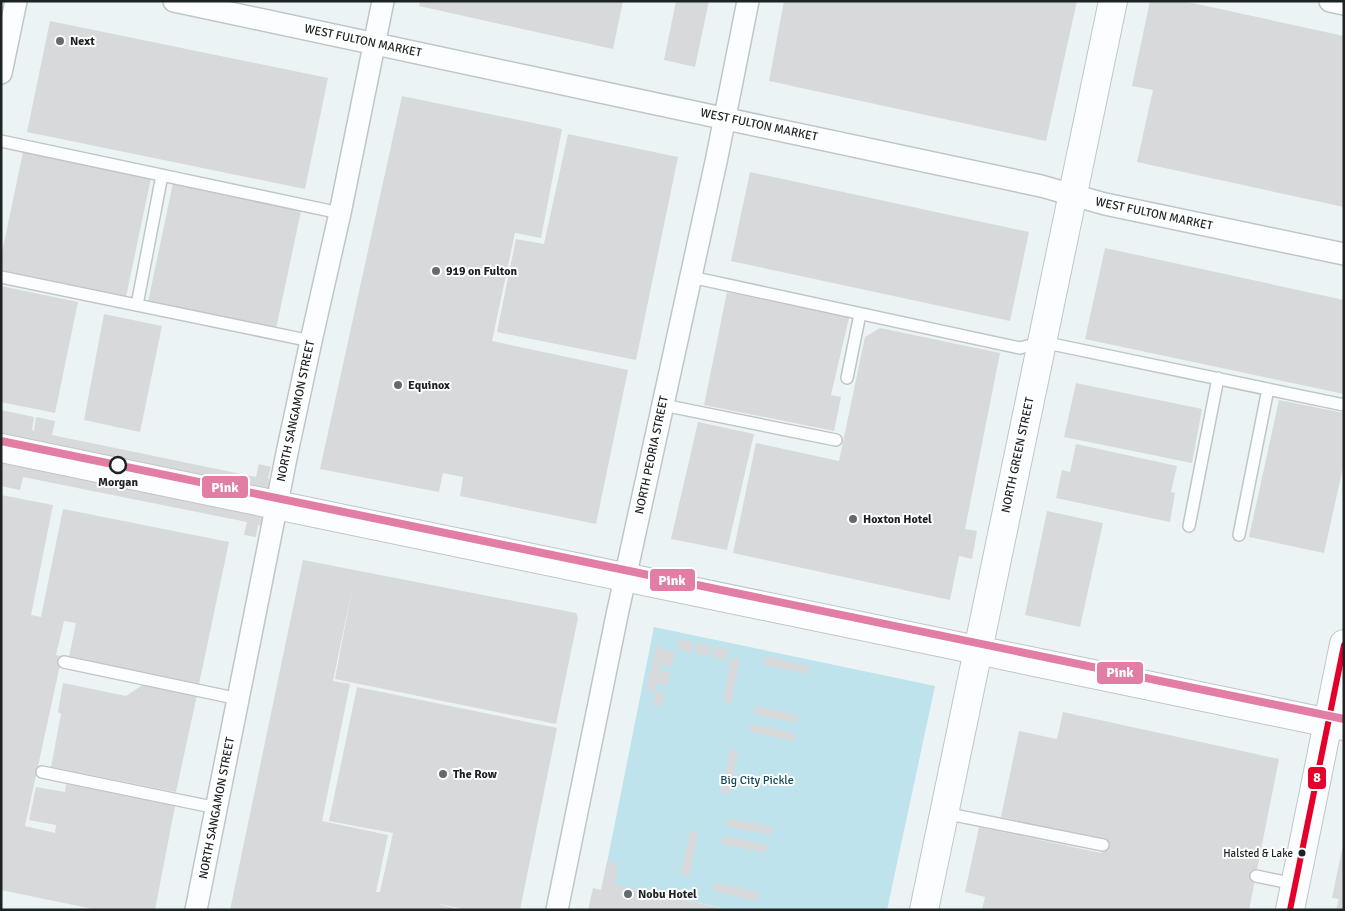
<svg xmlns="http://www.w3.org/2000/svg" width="1345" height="911" viewBox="0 0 1345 911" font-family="Signika,sans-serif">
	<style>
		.green { fill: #bee3ed }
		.building { fill: #d8d9da }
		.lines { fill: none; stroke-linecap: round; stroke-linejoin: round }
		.lane-casing { stroke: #c0c6c8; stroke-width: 14 }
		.street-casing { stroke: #c0c6c8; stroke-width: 24 }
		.secondary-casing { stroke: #c0c6c8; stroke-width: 30 }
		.lane { stroke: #fcfdfe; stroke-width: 11 }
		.street { stroke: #fcfdfe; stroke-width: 21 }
		.secondary { stroke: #fcfdfe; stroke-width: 28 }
		.bus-1-casing { stroke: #fff; stroke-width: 10 }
		.bus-1 { stroke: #e4002b; stroke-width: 6 }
		.metro-1-casing { stroke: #fff; stroke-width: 11 }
		.metro-1 { stroke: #e27ea6; stroke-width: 8 }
		.poi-dot { fill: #656b6c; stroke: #fff; stroke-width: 2 }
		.stop-dot { fill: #fff; stroke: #1d2223; stroke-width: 2.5 }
		.bus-dot { fill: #1d2223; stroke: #fff; stroke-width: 2 }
		.labels { text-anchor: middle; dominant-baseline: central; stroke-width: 4; stroke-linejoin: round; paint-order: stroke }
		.bus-label { font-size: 11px; fill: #1d2223; stroke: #fff; text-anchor: end }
		.poi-label { font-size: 12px; font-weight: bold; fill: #1d2223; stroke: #fff; text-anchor: start }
		.street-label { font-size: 12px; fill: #1d2223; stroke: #fff }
		.stop-label { font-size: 12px; font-weight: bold; fill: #1d2223; stroke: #fff }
		.park-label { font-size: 12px; fill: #104a57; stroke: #fff }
		.line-badge { stroke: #fff; stroke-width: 2 }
		.badge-label { font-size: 14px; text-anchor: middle; font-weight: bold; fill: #fff }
	</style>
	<rect width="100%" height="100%" fill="#ebf3f5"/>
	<path class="green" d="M654,627L935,686L887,910H732L603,883Z"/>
	<path class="building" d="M420,1H623L613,49L419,6Z
		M676,1H709L695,67L664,60Z
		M784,1H1077L1046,141L769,81Z
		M1150,1H1183L1344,36V207L1137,162L1153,90L1132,86Z
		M50,21L328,78L305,189L27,132Z
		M402,96L562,129L541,238L515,233L492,341L628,370L596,524L460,496L463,477L443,473L439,492L320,469Z
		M568,134L678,157L636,360L497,332L516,239L544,244Z
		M23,152L151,178L126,297L1,272V257Z
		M750,172L1029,232L1010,321L731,261Z
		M173,183L301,211L276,329L148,302Z
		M1105,248L1344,300V394L1085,339Z
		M1,286L78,302L55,413L1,402Z
		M727,292L849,318L831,395L841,397L834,431L704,405Z
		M104,314L162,326L140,432L84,420Z
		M880,328L1000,353L965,529L977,531L972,559L959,556L950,600L733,553L756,443L839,461L865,337Z
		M1076,383L1202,409L1192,463L1064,437Z
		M1279,400L1344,413V463L1324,553L1249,537Z
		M1,410L34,417L32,430L34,431L36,417L55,421L52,435L256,477L259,464L271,467L268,479L274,480L271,493L1,437Z
		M698,422L754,434L727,550L671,539Z
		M1076,444L1177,466L1171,492L1175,493L1170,522L1056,498L1062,470L1070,472Z
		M1,459L267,513L264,526L258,525L256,537L244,535L247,522L23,477L20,490L1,486Z
		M1,495L53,505L31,615L41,617L63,509L229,542L199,684L69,657L76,623L64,621L56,655L62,656L25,826L55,833L56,825L29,820L36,787L65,792L66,784L175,806L155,910H98L1,890Z
		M1047,511L1103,523L1080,627L1025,615Z
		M303,560L576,613L578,618L556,724L335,679L353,585L333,681L350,684L322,821L388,835L376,892H380L393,833L329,821L357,687L557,728L520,910H468L435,903L453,908L452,910H230Z
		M679,639L693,642L691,653L677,649Z
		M697,643L711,646L709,656L695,653Z
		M656,646L664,648L655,692L646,690Z
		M714,647L728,649L726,660L712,657Z
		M664,650L675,652L671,667L661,664Z
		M766,656L810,666L808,674L764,665Z
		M731,657L740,659L731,703L723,701Z
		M660,670L670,672L667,686L657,684Z
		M63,683L126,696L144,684L197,695L176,792L51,767L61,714L58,712Z
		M656,691L665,693L662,707L653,705Z
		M755,706L798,715L797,723L753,714Z
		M1063,712L1279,759L1249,910H982L985,897L965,892L979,827L1101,853L1105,839L1001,817L1019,731L1057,739Z
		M751,724L795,733L794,741L750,732Z
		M730,749L738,751L729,795L721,793Z
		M728,818L772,827L770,835L726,826Z
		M690,830L698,832L689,876L681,874Z
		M724,836L768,845L766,853L722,844Z
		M1343,845L1344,910H1336L1339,899L1332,898Z
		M607,861L618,863L614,885L730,910H588L593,888L601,890Z
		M715,883L759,892L757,901L713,891Z"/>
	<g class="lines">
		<g class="lane-casing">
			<path id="lane" d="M1,141L340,213
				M1,277L311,341
				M691,277L1020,348L1042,342L1344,405
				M137,305L162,175
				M847,378L860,314
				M663,405L836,440
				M1189,526L1218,378
				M1239,535L1268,389
				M64,662L239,699
				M42,772L217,808
				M944,813L1103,845
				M1256,876L1295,884"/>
		</g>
		<g class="street-casing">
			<path id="street" d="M174,1L1041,186L1105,204L1344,254
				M1330,1L1344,4
				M1,73L16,1
				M196,910L287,453L311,341L340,213L383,1
				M557,910L617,615L717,157L748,1"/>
		</g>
		<g class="secondary-casing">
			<path id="secondary" d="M1,448L1344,726
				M924,910L1113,1
				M1290,910L1344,644"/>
		</g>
		<use href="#lane" class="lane"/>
		<use href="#street" class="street"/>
		<use href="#secondary" class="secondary"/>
		<g class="bus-1-casing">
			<path id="bus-1" d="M1290,910L1344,645"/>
		</g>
		<use href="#bus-1" class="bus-1"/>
		<g class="metro-1-casing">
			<path id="metro-1" d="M1,441L1344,719"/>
		</g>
		<use href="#metro-1" class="metro-1"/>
	</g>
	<g class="poi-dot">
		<circle cx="60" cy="41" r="5"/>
		<circle cx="436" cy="271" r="5"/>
		<circle cx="398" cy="385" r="5"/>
		<circle cx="853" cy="519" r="5"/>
		<circle cx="443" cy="774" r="5"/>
		<circle cx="628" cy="894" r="5"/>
	</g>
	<circle class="stop-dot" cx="118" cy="465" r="8"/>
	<circle class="bus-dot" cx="1302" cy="853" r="4.5"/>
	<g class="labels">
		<g class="bus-label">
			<text x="1293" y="853">Halsted &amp; Lake</text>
		</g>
		<g class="poi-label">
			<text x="70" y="41">Next</text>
			<text x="446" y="271">919 on Fulton</text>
			<text x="408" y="385">Equinox</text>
			<text x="863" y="519">Hoxton Hotel</text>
			<text x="453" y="774">The Row</text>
			<text x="638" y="894">Nobu Hotel</text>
		</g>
		<g class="street-label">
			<text transform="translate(363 41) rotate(12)">WEST FULTON MARKET</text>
			<text transform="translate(759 125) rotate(12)">WEST FULTON MARKET</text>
			<text transform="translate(1154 214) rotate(12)">WEST FULTON MARKET</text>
			<text transform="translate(296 411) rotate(-78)">NORTH SANGAMON STREET</text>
			<text transform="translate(652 455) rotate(-78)">NORTH PEORIA STREET</text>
			<text transform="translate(1018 455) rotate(-78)">NORTH GREEN STREET</text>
			<text transform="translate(217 808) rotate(-79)">NORTH SANGAMON STREET</text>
		</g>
		<g class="stop-label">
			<text x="118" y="482">Morgan</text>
		</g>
		<g class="park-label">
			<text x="757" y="780">Big City Pickle</text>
		</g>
	</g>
	<g class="line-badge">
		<rect x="201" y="475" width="48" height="24" rx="5" fill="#e27ea6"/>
		<rect x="649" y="568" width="47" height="24" rx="5" fill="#e27ea6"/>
		<rect x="1096" y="661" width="48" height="24" rx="5" fill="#e27ea6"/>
		<rect x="1307" y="766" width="20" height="24" rx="5" fill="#e4002b"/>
	</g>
	<g class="badge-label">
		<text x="225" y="492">Pink</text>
		<text x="672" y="585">Pink</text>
		<text x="1120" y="677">Pink</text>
		<text x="1317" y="782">8</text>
	</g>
	<rect width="1345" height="911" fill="none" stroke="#1d2223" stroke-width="5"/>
</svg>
